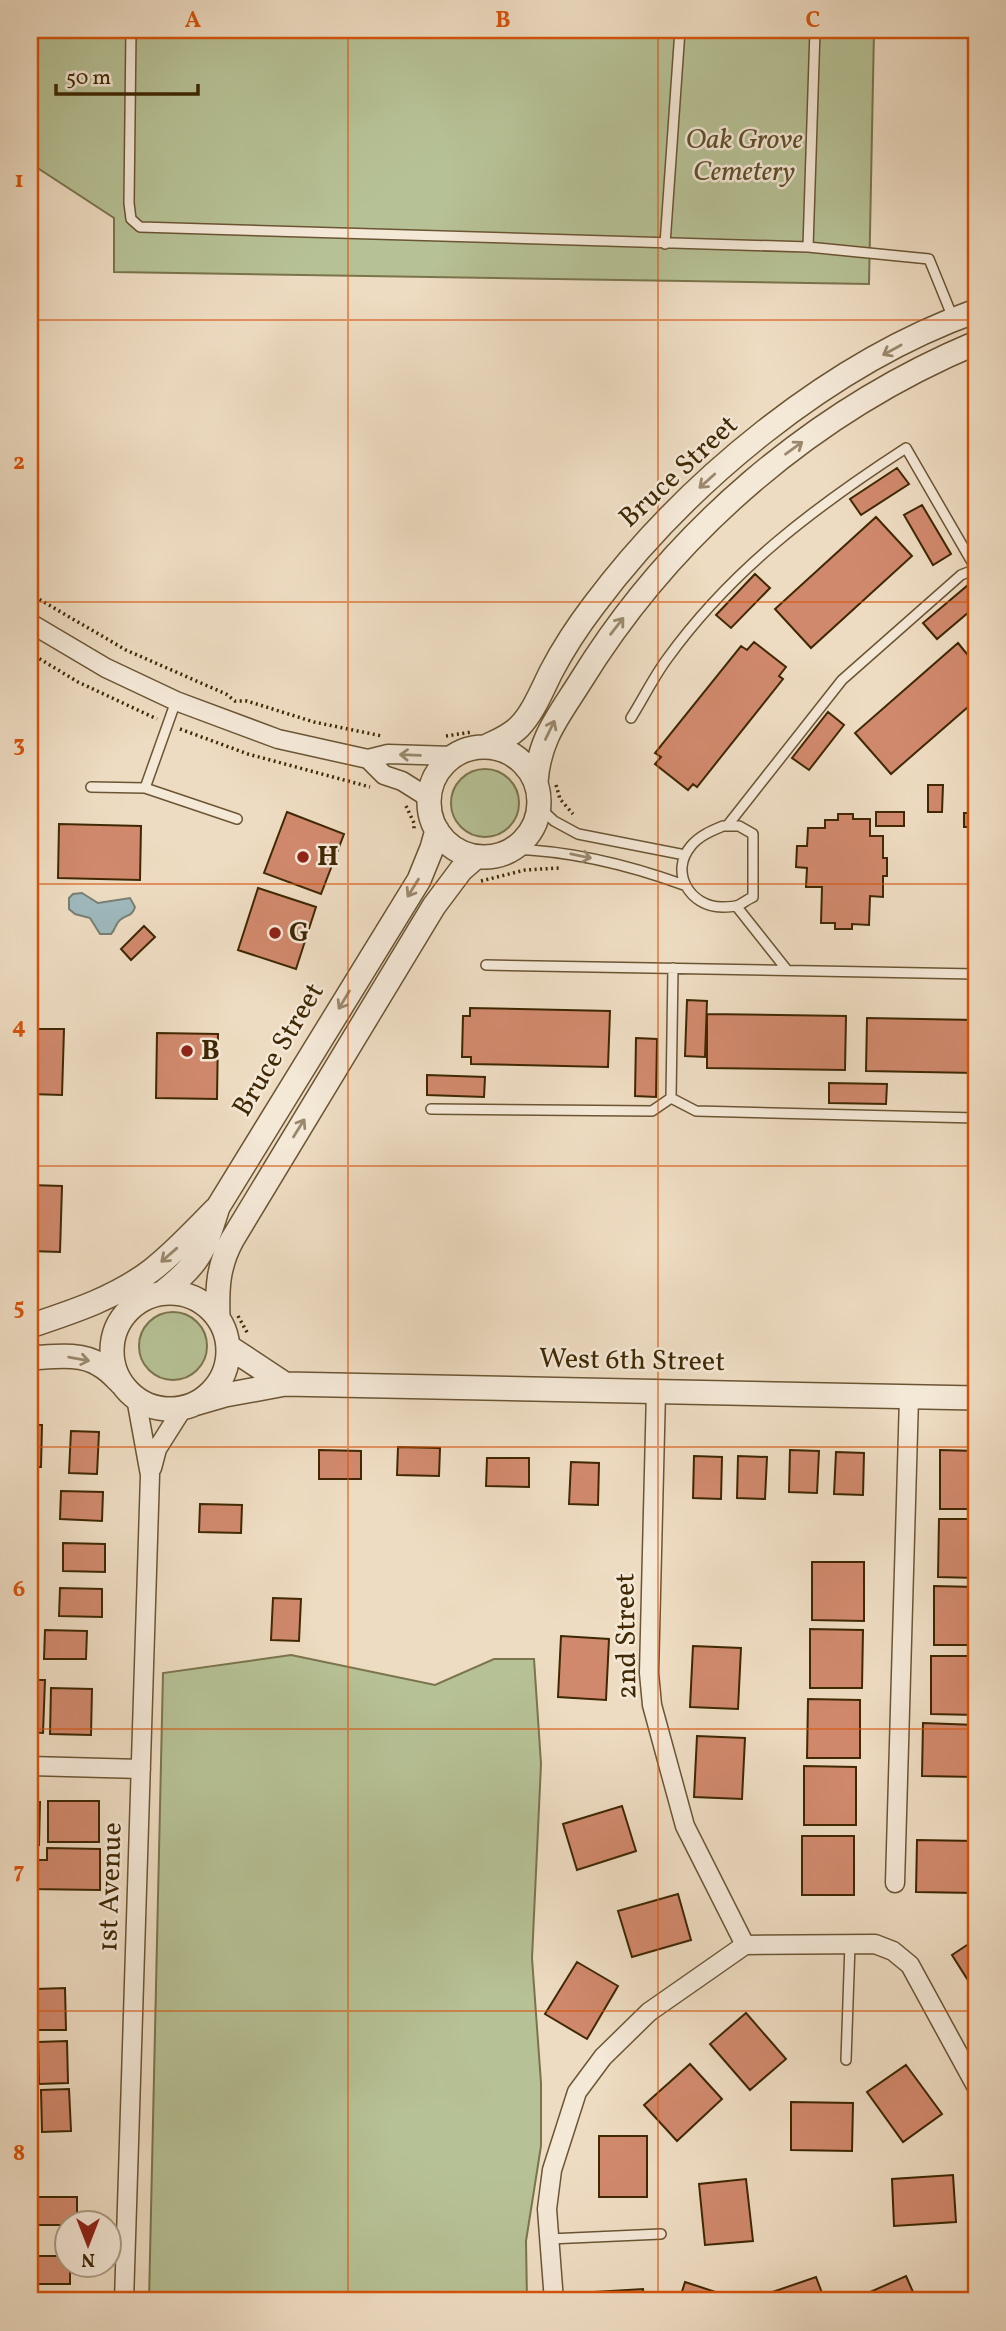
<svg xmlns="http://www.w3.org/2000/svg" width="1006" height="2331" viewBox="0 0 1006 2331" font-family="Vollkorn,serif">
	<style>
		.green { fill: #b6c195; stroke: #7a744c; stroke-width: 2 }
		.water { fill: #9eb9be; stroke: #787f73; stroke-width: 2 }
		.building { fill: #d1896d; stroke: #3f2803; stroke-width: 2 }
		.lines { fill: none; stroke-linecap: round; stroke-linejoin: round }
		.service-casing { stroke: #6b5533; stroke-width: 12 }
		.minor-casing { stroke: #6b5533; stroke-width: 21 }
		.tertiary-casing { stroke: #6b5533; stroke-width: 26 }
		.path { stroke: #3f2803; stroke-width: 3.5; stroke-dasharray: 2 3.5; stroke-linecap: butt }
		.service { stroke: #f4e8d7; stroke-width: 9 }
		.minor { stroke: #f4e8d7; stroke-width: 18 }
		.tertiary { stroke: #f4e8d7; stroke-width: 23 }
		.oneway { stroke: #9a886d }
		.grid { fill: none; stroke: #d7540b; stroke-width: 2; stroke-opacity: 0.55 }
		.poi-dot { fill: #8f2418; stroke: #f4e8d7; stroke-width: 2.5 }
		.labels { text-anchor: middle; dominant-baseline: central; stroke-width: 5; stroke-linejoin: round; paint-order: stroke }
		.park-label { font-size: 28px; font-style: italic; fill: #5d4e28; stroke: #f4e8d7 }
		.street-label { font-size: 28px; fill: #3f2803; stroke: #f4e8d7 }
		.poi-label { font-size: 28px; font-weight: bold; fill: #3f2803; stroke: #f4e8d7; text-anchor: start }
		.neatline { fill: none; stroke: #d7540b; stroke-width: 2.5 }
		.grid-label { font-size: 23px; text-anchor: middle; font-weight: bold; fill: #d7540b }
	</style>
	<rect width="100%" height="100%" fill="#eedcc2"/>
	<filter id="stains"><feTurbulence type="fractalNoise" baseFrequency=".00286" numOctaves="4"/><feColorMatrix values="0 0 0 0 .2 0 0 0 0 .09 0 0 0 0 .02 0 0 0 .5 -.17"/></filter>
	<radialGradient id="worn" r=".72"><stop offset=".6" stop-color="#630" stop-opacity="0"/><stop offset="1" stop-color="#630" stop-opacity=".3"/></radialGradient>
	<path class="green" d="M30,30H874L869,284L114,272V218L30,163Z
		M451 803a34 34 0 1 1 68 0a34 34 0 1 1-68 0Z
		M139 1346a34 34 0 1 1 68 0a34 34 0 1 1-68 0Z
		M291,1655L435,1685L494,1659H534L541,1764L532,1958L541,2083V2146L526,2241L527,2301H149L163,1673Z"/>
	<path class="water" d="M82,893L98,903L130,898L135,907C132,917 127,914 120,920C115,924 116,929 111,934H100L90,918L75,914L69,909V898L73,894Z"/>
	<path class="building" d="M897,468L909,484L861,515L850,499Z
		M922,505L951,554L933,565L904,515Z
		M876,517L912,556L811,648L775,609Z
		M755,574L770,588L731,628L716,615Z
		M968,585L976,595V606L937,639L923,623Z
		M754,642L786,667L779,676L783,679L697,787L693,784L688,790L655,764L661,757L655,753L741,646L747,650Z
		M958,643L976,665V700L891,774L855,733Z
		M828,712L844,725L809,770L792,758Z
		M928,785H943L942,812H928Z
		M287,812L344,834L321,894L264,873Z
		M876,812H904V826H876Z
		M964,813H976V827H964Z
		M838,814H853V819H870V836H883V858H887V876H883V897L870,896L869,925L852,924V929H835V923H821L822,887H806L807,868L796,867L797,846H807L808,828H825V820H838Z
		M59,824L141,826L140,880L58,878Z
		M258,888L316,907L296,969L238,950Z
		M144,926L155,937L131,960L121,949Z
		M687,1000L707,1001L705,1057L685,1056Z
		M470,1008L610,1011L608,1067L471,1064V1057H462L463,1016H470Z
		M707,1014L846,1016L845,1070L707,1068Z
		M867,1018L976,1020V1073L866,1071Z
		M30,1029H64L62,1095L30,1094Z
		M157,1033L218,1034L217,1099L156,1098Z
		M636,1038L657,1039L656,1097L635,1096Z
		M427,1075L485,1077L484,1097L427,1095Z
		M829,1083L887,1084L886,1104L829,1103Z
		M30,1185L62,1186L60,1252L30,1251Z
		M30,1425H42L41,1467H30Z
		M71,1431L99,1432L97,1474L69,1473Z
		M398,1447L440,1448L439,1476L397,1475Z
		M319,1450L361,1451V1479H319Z
		M790,1450L819,1451L817,1493L789,1492Z
		M940,1450L976,1451V1509H940Z
		M836,1452L864,1453L863,1495L834,1494Z
		M694,1456L722,1457L721,1499L693,1498Z
		M738,1456L767,1457L765,1499L737,1498Z
		M487,1458H529V1487L486,1486Z
		M571,1462L599,1463L598,1505L569,1504Z
		M61,1491L103,1492L102,1521L60,1519Z
		M200,1504L242,1505L241,1533L199,1532Z
		M939,1519H976V1578L938,1577Z
		M63,1543L105,1544V1572L63,1571Z
		M812,1562H864V1621L812,1620Z
		M934,1586L976,1587V1645H934Z
		M60,1588L102,1589V1617L59,1616Z
		M273,1598L301,1599L299,1641L271,1640Z
		M810,1629L863,1630L862,1688H810Z
		M45,1630L87,1631L86,1659H44Z
		M561,1636L609,1639L606,1700L558,1697Z
		M693,1646L741,1648L738,1709L690,1707Z
		M931,1656H976V1715L931,1714Z
		M30,1680H45L43,1733L30,1732Z
		M51,1688L92,1689L91,1735L50,1734Z
		M808,1699L860,1700V1758H807Z
		M923,1723L976,1725V1777L922,1776Z
		M697,1736L745,1738L742,1799L694,1797Z
		M804,1766L856,1767V1825H804Z
		M48,1801H99V1842H48Z
		M30,1802H40L39,1845H30Z
		M622,1806L636,1851L577,1870L563,1824Z
		M802,1836H854V1895H802Z
		M917,1840L976,1841L975,1893L916,1892Z
		M47,1848L100,1849V1890L30,1889V1860H47Z
		M678,1894L691,1940L632,1957L618,1911Z
		M976,1939V1993L952,1955Z
		M577,1962L618,1986L587,2039L545,2014Z
		M65,1988L66,2030H38L36,1989Z
		M746,2013L786,2059L750,2090L710,2044Z
		M67,2041L68,2083L39,2084L38,2042Z
		M690,2064L722,2099L677,2141L644,2105Z
		M906,2065L942,2114L903,2142L867,2092Z
		M69,2089L71,2131L42,2132L41,2090Z
		M791,2102L853,2103L852,2151L791,2150Z
		M599,2136H647V2197H599Z
		M953,2175L956,2222L894,2226L892,2179Z
		M746,2179L753,2241L705,2245L699,2184Z
		M35,2197H77V2222H66V2225H35Z
		M30,2256H66V2264H70V2284H30Z
		M906,2276L917,2301H850Z
		M816,2277L825,2301H760L758,2297Z
		M685,2282L731,2297L729,2301H679Z
		M643,2289L644,2301H596L595,2292Z"/>
	<g class="lines">
		<g class="service-casing">
			<path id="service" d="M131,30L129,203L131,219L140,227L808,247L929,259L953,318
				M665,244L680,30
				M808,247L815,30
				M631,718C643,699 653,678 667,659C731,570 815,507 906,448L976,569
				M91,787L145,788L237,819
				M145,788L176,701
				M539,807L554,821L578,834L685,855
				M723,826H739L753,834V897C748,899 743,903 739,905C734,907 728,907 722,907C690,907 669,872 691,846C699,836 711,831 723,826Z
				M727,826L842,680L961,575L976,569
				M513,849C572,851 629,865 684,885
				M737,907L787,970
				M486,965L976,974
				M671,1098L696,1111L976,1118
				M431,1109L652,1111L671,1098L673,968
				M846,2060L850,1944
				M549,2239L661,2234"/>
		</g>
		<g class="minor-casing">
			<path id="minor" d="M30,623L106,668L176,701L278,739L368,759L388,754L453,756
				M368,759L384,775L402,781L429,798
				M656,1391L649,1673L652,1705L685,1826L745,1945
				M152,1468L157,1449L183,1408
				M30,1766L141,1769
				M895,1883L909,1397
				M124,2301L150,1475L136,1398
				M554,2301L547,2209L552,2170L577,2092L603,2057L649,2012L745,1945L875,1944L893,1951L910,1965L976,2086"/>
		</g>
		<g class="tertiary-casing">
			<path id="tertiary" d="M487,746C498,741 510,736 519,727C533,713 542,690 551,672C563,649 578,626 594,605C686,482 830,363 976,311
				M429 802a55 55 0 1 1 110 0a55 55 0 1 1-110 0Z
				M536,782C539,739 558,717 580,682C672,532 814,411 976,343
				M112 1351a58 58 0 1 1 116 0a58 58 0 1 1-116 0Z
				M162,1293C199,1264 204,1252 218,1207L419,880L432,848L437,830
				M218,1317C217,1288 218,1266 232,1240L434,906L461,870L476,857
				M33,1325C75,1311 117,1297 152,1270C175,1252 195,1230 216,1209
				M229,1347L285,1384
				M30,1358C52,1357 81,1352 100,1365C108,1369 115,1377 121,1383
				M194,1404L225,1395L285,1384L976,1398"/>
		</g>
		<path class="path" d="M30,594L126,650L226,694L235,701H247L314,722L382,736
			M30,653L78,682L157,719
			M180,729L248,754L370,787
			M446,736L472,732
			M556,785L560,799L573,814
			M406,806L414,823V831
			M481,881L525,870L559,868
			M238,1316L248,1334"/>
		<use href="#service" class="service"/>
		<use href="#minor" class="minor"/>
		<use href="#tertiary" class="tertiary"/>
	</g>
	<defs><path id="oneway-shaft" d="M-6 0H5M1.5-3L5.5 0L1.5 3" fill="none" stroke-width="1.6" stroke-linecap="round" stroke-linejoin="round" transform="scale(1.75)"/></defs>
	<g class="oneway">
		<use href="#oneway-shaft" transform="translate(892 350) rotate(151)"/>
		<use href="#oneway-shaft" transform="translate(794 448) rotate(-36)"/>
		<use href="#oneway-shaft" transform="translate(707 481) rotate(138)"/>
		<use href="#oneway-shaft" transform="translate(617 626) rotate(-52)"/>
		<use href="#oneway-shaft" transform="translate(550 730) rotate(-64)"/>
		<use href="#oneway-shaft" transform="translate(410 755) rotate(-178)"/>
		<use href="#oneway-shaft" transform="translate(581 856) rotate(12)"/>
		<use href="#oneway-shaft" transform="translate(413 888) rotate(122)"/>
		<use href="#oneway-shaft" transform="translate(344 1000) rotate(121)"/>
		<use href="#oneway-shaft" transform="translate(299 1128) rotate(-58)"/>
		<use href="#oneway-shaft" transform="translate(169 1255) rotate(139)"/>
		<use href="#oneway-shaft" transform="translate(79 1359) rotate(10)"/>
	</g>
	<path class="grid" d="M348,30V2301M658,30V2301M30,320H976M30,602H976M30,884H976M30,1166H976M30,1447H976M30,1729H976M30,2011H976"/>
	<g class="poi-dot">
		<circle cx="303" cy="857" r="7"/>
		<circle cx="275" cy="933" r="7"/>
		<circle cx="187" cy="1051" r="7"/>
	</g>
	<g class="labels">
		<g class="park-label">
			<text x="744" y="140">Oak Grove<tspan x="744" dy="32">Cemetery</tspan></text>
		</g>
		<g class="street-label">
			<text transform="translate(679 472) rotate(-43)">Bruce Street</text>
			<text transform="translate(279 1050) rotate(-59)">Bruce Street</text>
			<text transform="translate(632 1361) rotate(1)">West 6th Street</text>
			<text transform="translate(627 1636) rotate(-91)">2nd Street</text>
			<text transform="translate(111 1887) rotate(-88)">1st Avenue</text>
		</g>
		<g class="poi-label">
			<text x="317" y="857">H</text>
			<text x="289" y="933">G</text>
			<text x="201" y="1051">B</text>
		</g>
	</g>
	<rect width="1006" height="2331" fill="none" stroke="#eedcc2" stroke-width="77"/>
	<g transform="translate(88 2244) rotate(180)"><circle r="33" fill="#f4e8d7" stroke="#ac9b82" stroke-width="2"/>
	<path d="M0-5L12 26L0 18L-12 26Z" fill="#8f2418"/>
	<text y="-10" font-size="19" font-weight="bold" text-anchor="middle" fill="#3f2803">N</text>
	</g>
	<path d="M56 84v10h142v-10" fill="none" stroke="#3f2803" stroke-width="3.5"/>
	<text x="66" y="84" font-size="21" fill="#3f2803" stroke="#f4e8d7" stroke-width="5" paint-order="stroke">50 m</text>
	<rect x="38" y="38" width="930" height="2254" class="neatline"/>
	<g class="grid-label">
		<text x="193" y="27">A</text>
		<text x="503" y="27">B</text>
		<text x="813" y="27">C</text>
		<text x="19" y="187">1</text>
		<text x="19" y="469">2</text>
		<text x="19" y="751">3</text>
		<text x="19" y="1033">4</text>
		<text x="19" y="1314">5</text>
		<text x="19" y="1596">6</text>
		<text x="19" y="1878">7</text>
		<text x="19" y="2160">8</text>
	</g>
	<rect width="100%" height="100%" filter="url(#stains)"/>
	<rect width="100%" height="100%" fill="url(#worn)"/>
</svg>
